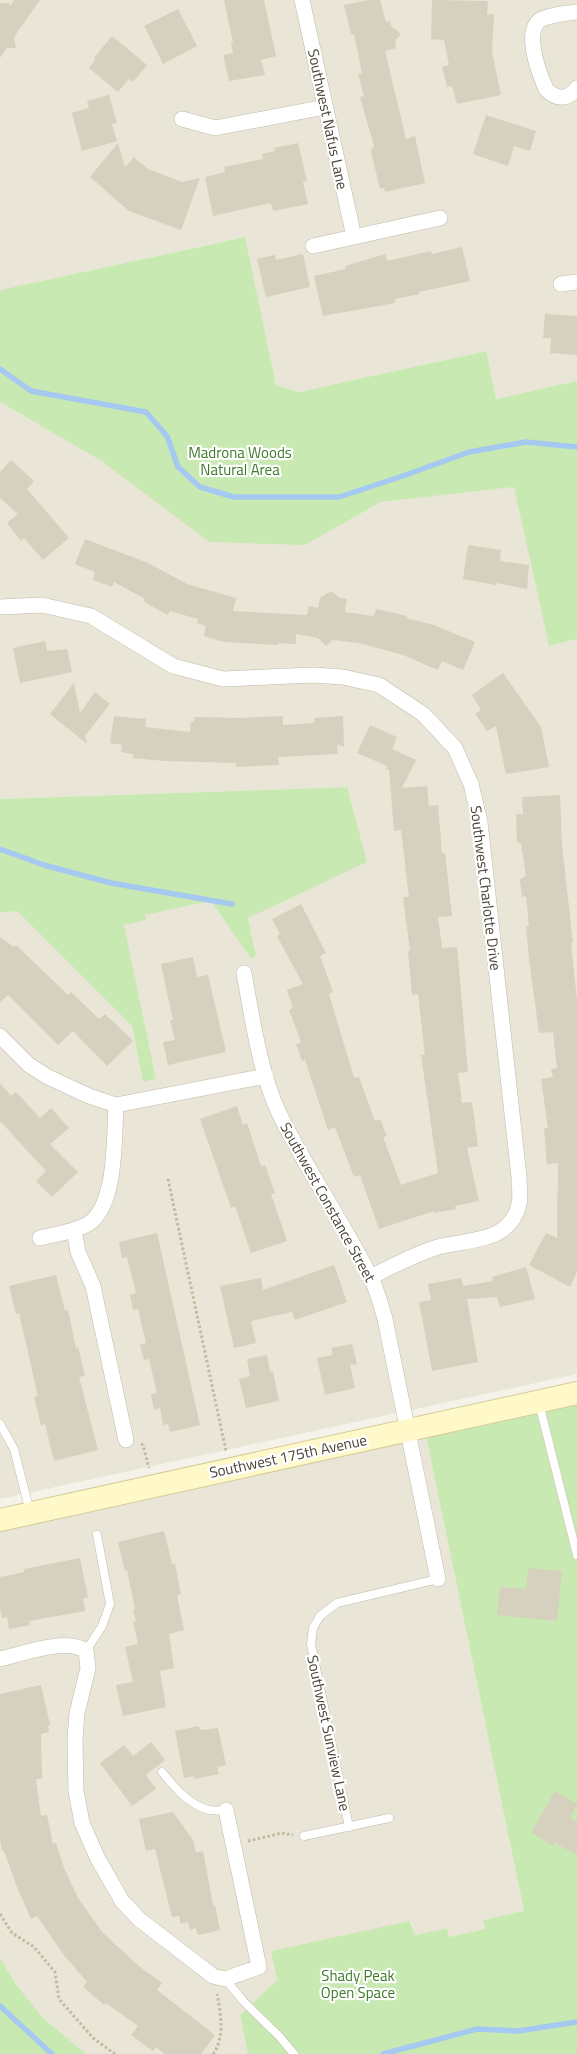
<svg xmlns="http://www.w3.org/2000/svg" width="577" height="2054" viewBox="0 0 577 2054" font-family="'Titillium Web',sans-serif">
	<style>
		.residential { fill: #e9e5d7 }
		.green { fill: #c9e9b2 }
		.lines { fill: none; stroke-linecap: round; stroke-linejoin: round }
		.stream { stroke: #a5c9f1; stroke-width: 5.5 }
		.building { fill: #d6d0be }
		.lane-casing { stroke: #c0bcab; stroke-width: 9 }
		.street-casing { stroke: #c0bcab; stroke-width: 16 }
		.secondary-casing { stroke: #d5cc99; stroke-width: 24 }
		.path { stroke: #c2ba9c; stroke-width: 3; stroke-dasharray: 2.5 2.5; stroke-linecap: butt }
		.lane { stroke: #fff; stroke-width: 8 }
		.street { stroke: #fff; stroke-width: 15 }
		.secondary { stroke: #fff8c9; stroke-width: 22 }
		.labels { text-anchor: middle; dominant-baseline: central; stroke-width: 4.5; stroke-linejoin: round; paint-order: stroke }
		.street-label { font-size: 15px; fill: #484437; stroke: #fff }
		.park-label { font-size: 15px; fill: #3e7b29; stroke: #fff }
	</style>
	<rect width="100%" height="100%" fill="#f5f3e9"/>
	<path class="residential" d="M0,0H577V381L496,399L485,351L299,392L276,385L244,237L0,290Z
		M0,402L103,462L305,545L381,502L515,487L549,646L577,639V1374L0,1499V913L17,911L132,1026L143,1082L156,1079L123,924L145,920V915L211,901L251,959L256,956L248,918L347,787L0,799Z
		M426,1436L524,1911L483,1920L485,1929L449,1937L447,1928L415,1935L411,1921L271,1951L277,1980L240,2015L248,2054H86L42,2017L16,1984L0,1958V1530Z"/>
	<path class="green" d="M245,237L276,385L299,392L486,351L496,399L577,381V639L549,646L514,487L381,502L305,545L210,542L103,462L0,402V290Z
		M347,787L367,862L248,918L256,956L251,959L211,901L145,915L146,920L124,925L156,1079L143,1082L132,1026L17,911L0,913V799Z
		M577,1403V2054H248L240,2015L277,1980L271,1951L410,1921L415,1935L447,1928L449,1937L485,1929L483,1920L524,1911L426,1436Z
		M0,1958L16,1984L42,2017L86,2054H0Z"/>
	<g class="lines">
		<path class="stream" d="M0,369L31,391L146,412L167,436L178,467L200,487L234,497H339L400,477L469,452L526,442L577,447
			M0,849L44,865L111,883L232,904
			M0,2006L52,2054
			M383,2054L477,2029L518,2031L577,2022"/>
	</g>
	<path class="building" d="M14,0H40L14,37L16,48H7L0,58V3H9L10,6Z
		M224,0H264L276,56L261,60L265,75L229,81L223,55L233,53L231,43H233Z
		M369,0H380L386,22L390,21L391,26L401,34L395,41L396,48L385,51L406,139L415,136L425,183L385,192L384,188L380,189L371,151L374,146L360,97L364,96L358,74L362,73L354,34H351L344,5Z
		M432,0L488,1L487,14H494L492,52L501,95L457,104L452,86L447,87L442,67L449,65L444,40L431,39Z
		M178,9L197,46L163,64L144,26Z
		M112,36L147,65L133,82L129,79L118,92L89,68L95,60L94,58Z
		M109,95L117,123L112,124L117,141L82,151L72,113L89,108L87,101Z
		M486,115L536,131L530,151L514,146L508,166L473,154Z
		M118,143L125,167L134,157L148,169L182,182L200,178L181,230L129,211L90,177Z
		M298,143L307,181L303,182L308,204L273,211L271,203L213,216L205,177L225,172L224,167L263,159L262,154L275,151L274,148Z
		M462,247L470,281L419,292V294L395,299V303L323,316L314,276L346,269L345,266L385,254L387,261L431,251L432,254Z
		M303,254L310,287L266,297L257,259L275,255L276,260Z
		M545,314L577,316V355L550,353L551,338H543Z
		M11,460L34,481L27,489L69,538L43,560L24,538L21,541L7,523L18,514L0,498V472Z
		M85,539L148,563L187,584L236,598L233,611L307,615L309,606L318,608L320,598L331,591L340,598L347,599L345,612L373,616L377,609L407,616L406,618L434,625L475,642L463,670L442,661L438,670L403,655L359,643L333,640L326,646L318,638L296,634V644L279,643L278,645L224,642L204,636L206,626L197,623L198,619L170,611L168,615L144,602L145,599L114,582L112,587L93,580L95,572L75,564Z
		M468,545L501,550L500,561L529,565L527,589L496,583V585L463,579Z
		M45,641L47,651L67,649L72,672L20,683L13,648Z
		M503,673L541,727L549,767L506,774L496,726L487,731L475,714L481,710L472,695Z
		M74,683L80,713L95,692L110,704L85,736L87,744L50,714Z
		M114,716L146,719L145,727L190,732L191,722H194V717L240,718L283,716V725L314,723V718L343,716L344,747L337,744L338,754L278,757L279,765L236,767V763L165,761L133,758V754L121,752L122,745L110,743Z
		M370,725L397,737L392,749L416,760L402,788L427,786L429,806L438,805L442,853H445L452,916L438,917L442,948L457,947L468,1072L458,1073L462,1103L472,1102L478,1146L467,1148L479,1201L455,1206L456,1209L434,1213V1211L379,1229L360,1175L354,1177L335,1127L328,1130L305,1060L302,1061L296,1044L301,1042L289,1010L293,1008L287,990L303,984L277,936L280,934L272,919L301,904L326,953L320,956L333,992L329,994L354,1078L359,1077L375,1121L380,1119L387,1136L383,1137L401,1185L438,1173L421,1055H425L418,994L412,995L408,951H410L403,897H409L401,830L394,831L389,770L386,769L387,766L357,753Z
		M560,795L562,845L573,943H571L577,1000V1272L570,1287L529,1265L546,1233L557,1238L558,1163L547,1164L544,1128H548L541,1079L553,1077L551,1069L557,1068L553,1032L539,1033L529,959L526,926H529L526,896L522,897L520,879L526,876L521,843H517L516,814H523L522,797Z
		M0,937L14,947L16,945L68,995L71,992L99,1019L105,1014L133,1041L107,1066L73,1031L58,1045L8,995L0,1002Z
		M193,957L197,977L208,975L226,1052L168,1065L163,1042L175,1040L170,1020H173L161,964Z
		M0,1083L11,1096L16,1092L40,1118L51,1108L69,1128L50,1144L78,1172L52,1197L36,1181L46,1171L0,1121Z
		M237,1106L243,1125L247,1123L261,1166L265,1165L275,1193L271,1194L287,1241L251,1253L235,1206L231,1208L200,1119Z
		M157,1233L200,1425L170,1432L168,1424L163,1425L160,1408L154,1410L151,1394L157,1393L149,1359L144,1360L140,1345L146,1343L138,1309L133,1310L130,1295L136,1293L127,1257L122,1258L119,1242Z
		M334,1265L347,1302L295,1320L292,1312L251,1321L256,1343L234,1348L220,1286L261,1278L263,1290Z
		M526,1267L535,1299L500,1307L497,1297L467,1299L478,1362L432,1371L419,1302L431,1300L428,1284L461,1278L463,1286L493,1281L492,1277Z
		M56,1275L65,1311L68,1310L76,1348L78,1347L85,1376L79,1377L98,1450L54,1461L45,1424L41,1425L34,1397L38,1396L19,1313L16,1314L9,1286Z
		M352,1344L357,1364L350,1365L355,1388L325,1395L317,1358L333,1355L331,1348Z
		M267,1355L270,1372L273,1371L279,1401L246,1408L239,1379L250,1376L247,1359Z
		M164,1531L172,1564H175L181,1594L177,1595L184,1630L169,1634L174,1668L160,1671L166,1707L123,1716L116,1685L133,1682L125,1647L138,1644L133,1622H136L133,1609H135L127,1570L125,1571L118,1542Z
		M80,1558L88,1597L83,1599L85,1611L29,1621L30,1625L9,1629L7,1617L2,1618L0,1609V1577L24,1572V1569Z
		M528,1568L562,1571L557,1621L497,1615L500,1587L526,1589Z
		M41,1685L50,1725L48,1726L49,1732L41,1734L42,1779H36L41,1816L47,1815L53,1844L56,1843L64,1868L78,1898L103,1933L140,1967L162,1983L157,1990L215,2035L201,2054H165L156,2047L153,2051L131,2035L138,2026L106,2003L104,2005L83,1987L87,1982L63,1954L37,1916L31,1919L17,1887L4,1851H2L0,1839V1694Z
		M199,1726L200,1730L218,1728L226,1765L217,1767L219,1774L194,1779V1776L184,1778L175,1731Z
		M151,1742L165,1760L146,1775L156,1789L132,1806L100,1763L124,1745L133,1756Z
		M555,1791L577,1804L570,1818L577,1822V1855L555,1843L553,1846L531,1832Z
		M173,1812L193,1840L196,1853L203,1851L213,1905H215L220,1930L198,1935L196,1928L190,1930L188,1922L181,1924L179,1916L172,1917L155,1849L146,1851L139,1819Z"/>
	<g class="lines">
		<g class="lane-casing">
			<path id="lane" d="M539,1403L577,1555
				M0,1424L14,1449L30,1512
				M86,1651L102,1626L110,1604L97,1535
				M162,1772C174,1787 189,1805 209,1810C214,1811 221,1810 226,1810
				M349,1827L311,1644L313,1628L320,1616L337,1603L438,1579
				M304,1836L389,1818
				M225,1979L244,2002L279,2036L294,2054"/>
		</g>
		<g class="street-casing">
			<path id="street" d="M302,0L354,237
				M577,12C567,13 551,15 542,19C522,29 539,73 546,89C556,100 568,100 577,88
				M182,119L215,128L325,107
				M313,246L440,218
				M561,284L577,282
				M0,607L42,605L91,616L173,666L223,679L313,675L343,677L379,685L423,714L455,748L471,784L480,822L519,1177C519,1186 521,1196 519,1204C511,1243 468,1239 438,1247C415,1254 392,1266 371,1277
				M244,973C252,1017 260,1073 279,1113C306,1169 342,1220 370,1276C377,1289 381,1305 385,1319L438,1579
				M0,1036L29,1065L48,1077L89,1096L116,1105L266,1076
				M74,1230L78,1252L93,1286L126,1440
				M40,1238C56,1234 74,1232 88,1224C117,1206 114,1136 116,1105
				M0,1659C22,1654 67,1637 86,1651L88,1668L77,1713L75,1739L76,1791L82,1823L98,1859L122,1901L140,1920L213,1976L225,1979L259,1967L226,1810"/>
		</g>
		<g class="secondary-casing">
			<path id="secondary" d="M0,1520L577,1393"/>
		</g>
		<path class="path" d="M168,1179L226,1451
			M141,1444L143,1445L149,1468
			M248,1841L282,1833L293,1835
			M0,1914L12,1933L34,1947L55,1972L59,1999L93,2038L115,2054
			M213,2054C225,2038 221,2013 217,1994"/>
		<use href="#lane" class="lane"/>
		<use href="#street" class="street"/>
		<use href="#secondary" class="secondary"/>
	</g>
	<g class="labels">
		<g class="street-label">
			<text transform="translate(328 119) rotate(78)">Southwest Nafus Lane</text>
			<text transform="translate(486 888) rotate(83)">Southwest Charlotte Drive</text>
			<text transform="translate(328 1202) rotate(61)">Southwest Constance Street</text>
			<text transform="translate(288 1456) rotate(-12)">Southwest 175th Avenue</text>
			<text transform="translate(329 1733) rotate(78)">Southwest Sunview Lane</text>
		</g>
		<g class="park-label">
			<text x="240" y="452">Madrona Woods<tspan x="240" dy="17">Natural Area</tspan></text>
			<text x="358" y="1975">Shady Peak<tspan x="358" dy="17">Open Space</tspan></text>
		</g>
	</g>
</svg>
